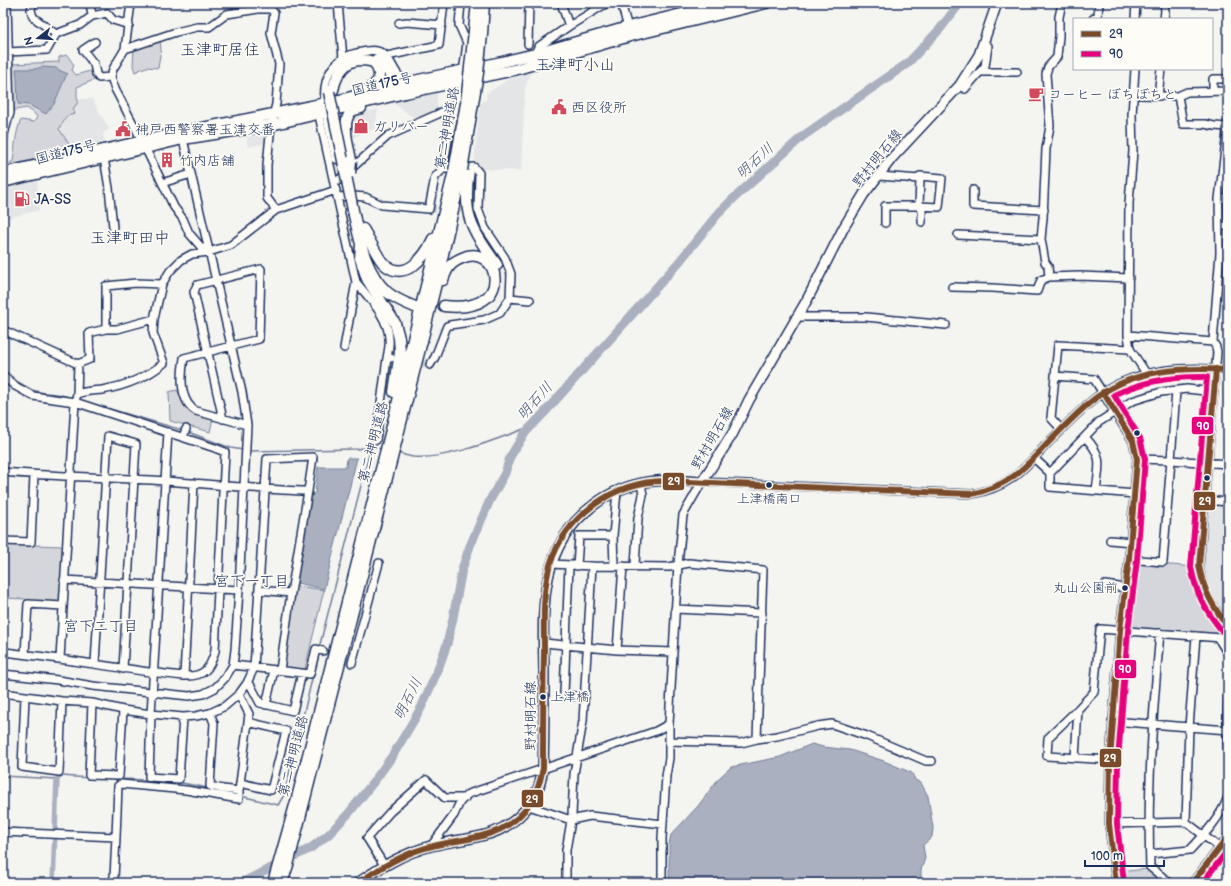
<svg xmlns="http://www.w3.org/2000/svg" width="1231" height="886" viewBox="0 0 1231 886" font-family="'Balsamiq Sans','Klee One',sans-serif">
	<style>
		.built { fill: #e4e5e6 }
		.green { fill: #d4d6db; stroke: #78829c }
		.water { fill: #aab0bf; stroke: #717c98 }
		.lines { fill: none; stroke-linecap: round; stroke-linejoin: round }
		.stream { stroke: #717c98; stroke-width: 1.5 }
		.canal { stroke: #aab0bf; stroke-width: 5.5 }
		.river { stroke: #aab0bf; stroke-width: 9 }
		.minor-tunnel { stroke: #c9cdd4; stroke-width: 7; stroke-dasharray: 7 3.5; stroke-linecap: butt }
		.highway-tunnel { stroke: #c9cdd4; stroke-width: 10; stroke-dasharray: 10 5; stroke-linecap: butt }
		.minor-casing { stroke: #1b2f5e; stroke-width: 10 }
		.major-casing { stroke: #1b2f5e; stroke-width: 12 }
		.highway-casing { stroke: #1b2f5e; stroke-width: 13 }
		.minor { stroke: #fdfcf7; stroke-width: 7 }
		.major { stroke: #fdfcf7; stroke-width: 9 }
		.highway { stroke: #fdfcf7; stroke-width: 10 }
		.highway-bridge-casing { stroke: #1b2f5e; stroke-width: 13; stroke-linecap: butt }
		.highway-bridge { stroke: #fdfcf7; stroke-width: 10 }
		.bus-1-casing { stroke: #fdfcf7; stroke-width: 9 }
		.bus-2-casing { stroke: #fdfcf7; stroke-width: 9 }
		.bus-1 { stroke: #7a4b2a; stroke-width: 6 }
		.bus-2 { stroke: #e5007d; stroke-width: 6 }
		.bus-dot { fill: #1b2f5e; stroke: #fdfcf7; stroke-width: 1.5 }
		.labels { text-anchor: middle; dominant-baseline: central; stroke-width: 3.5; stroke-linejoin: round; paint-order: stroke }
		.bus-label { font-size: 13px; fill: #1b2f5e; stroke: #fdfcf7 }
		.street-label { font-size: 14px; fill: #1b2f5e; stroke: #fdfcf7 }
		.poi-label { font-size: 14px; fill: #1b2f5e; stroke: #fdfcf7; text-anchor: start }
		.water-label { font-size: 15px; font-style: italic; fill: #46567b; stroke: #fdfcf7 }
		.neighbourhood-label { font-size: 15px; fill: #1b2f5e; stroke: #fdfcf7 }
		.quarter-label { font-size: 16px; fill: #1b2f5e; stroke: #fdfcf7 }
		.line-badge { stroke: #fdfcf7; stroke-width: 1.5 }
		.badge-label { font-size: 11px; text-anchor: middle; font-weight: bold; fill: #fff }
	</style>
	<rect width="100%" height="100%" fill="#f4f4f1"/>
	<filter id="ink" filterUnits="userSpaceOnUse"><feTurbulence type="fractalNoise" baseFrequency=".025" numOctaves="2"/><feDisplacementMap in="SourceGraphic" scale="8" xChannelSelector="R" yChannelSelector="G"/><feConvolveMatrix kernelMatrix="1 2 1 2 8 2 1 2 1" color-interpolation-filters="sRGB"/></filter>
	<g filter="url(#ink)">
		<path class="built" d="M531,73L525,87L521,171L482,169L478,163L474,161L480,103L487,99L486,94L507,80Z
			M437,92V109L417,120L393,103Z
			M77,99H92L109,129L103,133L105,142L75,149L59,130L67,116L74,114L73,109L78,102Z
			M378,109L375,128L352,138L350,129L351,122L353,118L357,114Z
			M268,131L267,143L248,147L246,135Z
			M37,180L39,210L8,218L4,187Z
			M1209,504L1228,505V617L1217,607L1208,586L1205,574L1204,560Z"/>
		<path class="green" d="M160,40L161,49L158,68L146,67L135,72L133,66L134,48Z
			M67,55L74,65L72,70L76,75L93,70L96,79L77,87V97L78,102L73,109L75,114L67,116L59,129L73,150L11,165L10,163L13,161C15,148 15,133 21,120L34,122L37,117L34,113L27,108L15,110L12,112L11,64L59,62V57Z
			M177,390L190,412L213,418L210,432L170,421L169,392Z
			M3,544L63,546L61,600L56,603L28,602L25,599L3,598Z
			M1133,562L1195,567C1200,595 1209,606 1225,628V632L1221,636L1125,629Z
			M297,586L324,590L305,669L284,668L282,666L294,588Z
			M1147,869L1166,883H1120L1118,872Z"/>
		<path class="water" d="M42,67L56,68L61,71L68,74L66,76L54,104L46,114L29,105L18,104C17,92 18,81 16,69H35Z
			M347,458H357L324,589L297,583L311,496L315,493L318,467H346Z
			M812,744L823,747L850,750L884,761L912,773L915,780L921,783L928,796L933,828L932,837L923,845L925,858L921,870V883H669V844L671,835L698,806L719,778L731,767L780,757Z"/>
		<g class="lines">
			<path class="stream" d="M3,369L18,382L32,390L44,393L57,394L73,398
				M86,402L182,430
				M188,432L231,448L243,450
				M249,451L357,449L371,447L382,449
				M398,453C402,454 408,456 413,457C448,460 499,438 532,426
				M319,648L371,447
				M3,776L57,779L62,776L89,778
				M119,779L149,780
				M177,782L208,788
				M241,796L278,805L284,795L313,675"/>
			<path class="canal" d="M53,883L57,779"/>
			<path class="river" d="M241,883L311,848L329,834L349,813L375,780L393,755L421,708L437,672L447,644L453,618L462,569L470,546L490,500L505,473L510,457L524,434L545,412L679,262L717,215L733,199L803,136L908,63L940,29L960,3"/>
			<path class="minor-tunnel" d="M429,209H473
				M413,362L430,365
				M323,651L352,663"/>
			<path class="highway-tunnel" d="M416,301L444,306"/>
			<g class="minor-casing">
				<path id="minor" d="M90,3L92,16
					M131,3L125,49L113,69L111,77L115,89L137,131L174,207L183,219L189,233L201,247L209,252
					M338,3L343,58
					M461,3L459,25L467,43L462,81L448,140L443,169L474,167L479,173L478,209L485,228L505,258L511,274L510,298
					M561,3L569,26L607,3
					M621,3L629,31
					M1062,3L1059,17V36L1057,57L1048,67L1046,74L1050,126L1046,149L1043,218L1041,239L1045,262L1048,266L1049,277L1080,276L1129,278
					M1164,3L1165,11L1164,19
					M1093,19L1098,15L1099,3
					M1135,19L1136,3
					M399,23L407,22L442,25
					M56,34L80,25L92,16L107,13L113,20L129,25
					M95,42L83,50L94,64L96,74L99,78L111,77
					M528,44L529,3
					M125,49L176,32L197,27H209L227,14L258,9H271L274,13L271,33L279,64L276,104L271,125L267,165V198L276,210
					M8,52L47,50L56,34L33,17L31,10L33,3
					M535,54L538,47L569,26
					M387,56L439,45L444,3
					M1135,69L1132,115L1133,151L1129,203L1128,335L1130,349L1146,373
					M980,72H1017
					M960,85L965,89L985,66L988,46L983,43
					M1213,91V79H1228
					M1134,93L1140,95L1178,96L1187,92L1228,91
					M1158,96L1161,69
					M1178,96L1183,124H1205L1214,126L1228,127
					M325,103C322,76 334,56 362,52C368,51 374,49 380,52C391,56 392,70 401,78C403,80 407,81 409,82
					M318,111L356,282L344,348
					M1228,124L1219,199L1220,253L1213,342L1216,347L1217,352L1199,566C1204,595 1210,603 1228,626
					M3,141L4,134L10,113L7,3
					M104,158L109,188L113,227
					M879,176L920,179V176L942,178L939,207L919,206L920,179
					M162,183L191,174
					M334,184L388,136L438,114L458,103
					M973,190V206L1044,210
					M338,197L354,196L365,197L382,205L429,209L435,177L443,169
					M1219,199L1228,198
					M885,223V206H919L922,211V222
					M1220,226H1228
					M958,235L1041,239
					M356,282C368,297 389,318 389,339C390,345 388,352 387,358H391
					M952,287L992,288L1037,291L1041,280L1049,277
					M796,317H866L946,325
					M106,329V286L136,283L162,284
					M3,330L78,364L77,394L75,402L60,659
					M1128,335L1213,342
					M78,364L90,359L89,333L106,329H117L154,319
					M430,365L435,357L447,326L450,325L484,320L500,313L510,298L530,300
					M3,376L15,386L33,396L75,402L215,448L225,452L215,651C210,669 204,677 184,676C124,670 64,658 3,652
					M1055,376L1094,379L1133,441L1137,459L1129,559L1120,630L1110,760L1109,824L1116,883
					M77,394C85,391 93,391 102,390C125,386 146,378 164,363L153,333L154,319L162,284L170,271L181,260L192,254L209,252L231,245L276,210L336,190
					M223,419L194,292L197,285L261,269L259,339L184,358C181,375 179,401 196,411L247,425
					M1061,429L1051,418L1058,345L1130,349
					M168,432L151,714L149,777L179,779L183,717
					M183,437L186,429
					M1085,437C1104,457 1099,465 1096,491
					M376,440L387,358
					M1034,458L1050,473V487L1135,494
					M1137,459L1171,460L1176,391
					M3,472C57,477 111,477 165,481C213,484 260,490 308,491L291,593L259,590
					M1050,473L1099,422L1132,401L1161,392L1187,389L1214,392
					M1205,500L1228,502
					M1110,540L1131,542
					M3,541L31,542L34,475
					M1129,559L1163,562L1171,460L1228,464
					M551,564L592,566L669,567L689,563L763,570L757,739L777,736L818,726L832,724L867,736L926,761H932
					M569,565L564,695L585,697
					M635,565L638,518L643,495L641,483
					M577,566L579,536H613
					M614,566L613,536L617,491
					M64,580L239,590
					M1105,585L1126,588
					M675,609L762,613
					M1160,633C1153,711 1147,789 1150,867L1170,883
					M1218,638L1228,654
					M544,643L617,650L673,652
					M617,650L623,566
					M25,654L28,604L63,606
					M352,663L379,563
					M95,664L108,436L136,444L123,669
					M233,665L310,674L316,649L323,651
					M280,670L291,593
					M3,674L58,680L93,686L189,696L203,694L215,688L225,678L233,665L235,650L239,590L247,425L242,392L182,135
					M184,676L194,483
					M247,683L251,686L260,703L293,711L302,673
					M3,693L62,701L92,703L123,710L151,714L183,717L196,716L210,713L225,706L239,694L247,683L254,668L267,459L313,457L308,491
					M1228,695L1227,730L1228,759
					M25,696L22,767L59,772L62,701
					M92,703L89,775L119,776L123,710
					M266,705L274,670
					M210,713L214,723L210,786L223,789L239,791L249,714L239,694
					M1112,721L1228,730
					M669,741L741,743L757,739
					M1075,758L1078,709
					M1110,760L1047,756L1048,738L1078,709L1094,692L1100,629L1222,638L1228,633
					M240,783L271,790L286,731L248,722
					M529,806L571,820L590,816L663,824
					M1186,822L1189,727L1196,636
					M1109,824L1186,822L1220,848
					M3,832L116,837L114,878L110,883
					M116,837L118,786L121,784L186,790L239,799V791
					M431,846L454,815L460,802L468,794L656,731L669,724
					M1150,854L1190,850C1205,834 1221,817 1228,797
					M384,865L367,838L390,812L426,780L445,798H465
					M566,883V850L572,815L574,774L583,721L592,566
					M662,883V838L666,776L669,758V724L678,564L683,515L702,482L972,494C1011,487 1022,470 1048,443C1065,426 1085,404 1104,392C1142,368 1185,366 1228,370
					M1192,883L1228,837"/>
			</g>
			<g class="major-casing">
				<path id="major" d="M358,883C381,867 404,853 431,846C449,841 467,840 485,835C509,829 531,810 539,786C541,780 542,774 543,768C544,735 544,703 544,670C543,610 538,550 590,508C604,496 623,487 642,483C661,479 682,481 702,482L733,433L749,400L807,300L844,227L864,194L892,158L960,85L979,55L997,3"/>
			</g>
			<g class="highway-casing">
				<path id="highway" d="M474,31L477,3
					M482,34L484,3
					M377,59L381,61L390,74L400,84
					M333,90C338,67 350,55 374,62C383,76 380,84 364,91
					M326,107L337,158
					M351,161C349,148 340,121 352,111C354,110 358,109 361,108
					M469,170C462,216 471,228 497,265
					M3,173L182,132L273,114L340,100L400,84L502,62L535,54L628,27L727,3
					M3,182L183,139L271,125L405,93L514,70L630,36L766,3
					M354,215C360,242 366,273 387,292C395,299 405,303 415,307
					M363,229C369,238 377,257 384,264C405,283 425,257 433,239
					M361,244L360,258L367,279L395,323L399,338L400,352L394,392
					M443,280C447,268 450,263 462,258C498,241 519,315 444,306
					M273,883L297,798L390,434L454,171
					M282,883L288,865L424,333L441,263L462,170"/>
			</g>
			<use href="#minor" class="minor"/>
			<use href="#major" class="major"/>
			<use href="#highway" class="highway"/>
			<g class="highway-bridge-casing">
				<path id="highway-bridge" d="M329,92L354,215
					M462,170L478,73L482,34
					M454,171L466,103L474,31
					M350,173L351,161"/>
			</g>
			<use href="#highway-bridge" class="highway-bridge"/>
			<g class="bus-1-casing">
				<path id="bus-1" d="M1216,369L1199,566C1204,591 1212,606 1228,626
					M1103,392L1133,441L1137,459L1129,559L1120,630L1110,760L1109,824L1116,883
					M358,883C378,869 399,856 422,849C443,842 464,841 485,835C518,826 537,802 543,768C543,730 543,691 544,653C544,623 542,593 550,565C565,516 615,481 665,481L972,494C1011,485 1022,470 1048,443C1064,427 1079,410 1097,397C1135,369 1183,367 1228,370
					M1192,883L1228,837"/>
			</g>
			<g class="bus-2-casing">
				<path id="bus-2" d="M1124,882L1117,824L1118,760L1128,631L1137,560L1145,459L1140,438L1114,395C1144,380 1174,376 1207,377L1191,567C1196,594 1205,610 1222,631
					M1202,883L1228,850"/>
			</g>
			<use href="#bus-1" class="bus-1"/>
			<use href="#bus-2" class="bus-2"/>
		</g>
	</g>
	<defs>
		<g id="cafe-bare" transform="scale(1.2)"><path d="M-5.5-4.5H6V0H3Q3 3.5 0 3.5H-2.5Q-5.5 3.5-5.5 0ZM3-3.2v2h1.7v-2ZM-6 4.5H4V6H-6Z" fill="#d1495b" stroke="#fdfcf7" stroke-width="2.5" paint-order="stroke"/></g>
		<g id="civic-bare" transform="scale(1.2)"><path d="M-.6-6.5H3V-4.5H.6V-3L4-1V1h2V6H-6V1h2V-1L-.6-3ZM-1.2 2.5V6h2.4V2.5Z" fill="#d1495b" stroke="#fdfcf7" stroke-width="2.5" paint-order="stroke"/></g>
		<g id="shop-bare" transform="scale(1.2)"><path d="M-5-2.5h2.3a2.7 3.5 0 0 1 5.4 0H5L5.5 6h-11ZM-1.5-2.5h3a1.5 2.3 0 0 0-3 0Z" fill="#d1495b" stroke="#fdfcf7" stroke-width="2.5" paint-order="stroke"/></g>
		<g id="building-bare" transform="scale(1.2)"><path d="M-4-6H4V6H1V3H-1V6H-4ZM-2.5-4.3h1.7v1.8h-1.7ZM.8-4.3h1.7v1.8H.8ZM-2.5-1h1.7V.8h-1.7ZM.8-1h1.7V.8H.8Z" fill="#d1495b" stroke="#fdfcf7" stroke-width="2.5" paint-order="stroke"/></g>
		<g id="fuel-bare" transform="scale(1.2)"><path d="M-5.5-6h7V0h2V4h1.3V-2.5L3-4.5l.8-.8L6-3V5H2.5V1h-1V6h-7ZM-4.2-4.7v3.2H.2V-4.7Z" fill="#d1495b" stroke="#fdfcf7" stroke-width="2.5" paint-order="stroke"/></g>
	</defs>
	<g fill-rule="evenodd">
		<use href="#cafe-bare" x="1036" y="94"/>
		<use href="#civic-bare" x="559" y="107"/>
		<use href="#shop-bare" x="361" y="126"/>
		<use href="#civic-bare" x="123" y="129"/>
		<use href="#building-bare" x="167" y="160"/>
		<use href="#fuel-bare" x="22" y="199"/>
	</g>
	<g class="bus-dot">
		<circle cx="1137" cy="433" r="3.5"/>
		<circle cx="1207" cy="478" r="3.5"/>
		<circle cx="769" cy="485" r="3.5"/>
		<circle cx="1125" cy="588" r="3.5"/>
		<circle cx="543" cy="697" r="3.5"/>
	</g>
	<g class="labels">
		<g class="bus-label">
			<text x="769" y="499">上津橋南口</text>
			<text x="1118" y="588" text-anchor="end">丸山公園前</text>
			<text x="550" y="697" text-anchor="start">上津橋</text>
		</g>
		<g class="street-label">
			<text transform="translate(382 84) rotate(-13)">国道175号</text>
			<text transform="translate(447 128) rotate(-80)">第二神明道路</text>
			<text transform="translate(66 152) rotate(-14)">国道175号</text>
			<text transform="translate(877 158) rotate(-51)">野村明石線</text>
			<text transform="translate(712 438) rotate(-60)">野村明石線</text>
			<text transform="translate(373 442) rotate(-76)">第二神明道路</text>
			<text transform="translate(530 716) rotate(-90)">野村明石線</text>
			<text transform="translate(293 756) rotate(-76)">第二神明道路</text>
		</g>
		<g class="poi-label">
			<text x="1048" y="94">コーヒー ぼちぼちと</text>
			<text x="571" y="107">西区役所</text>
			<text x="373" y="126">ガリバー</text>
			<text x="135" y="129">神戸西警察署玉津交番</text>
			<text x="179" y="160">竹内店舗</text>
			<text x="34" y="199">JA-SS</text>
		</g>
		<g class="water-label">
			<text transform="translate(755 161) rotate(-42)">明石川</text>
			<text transform="translate(535 401) rotate(-48)">明石川</text>
			<text transform="translate(408 699) rotate(-63)">明石川</text>
		</g>
		<g class="neighbourhood-label">
			<text x="252" y="581">宮下一丁目</text>
			<text x="101" y="626">宮下二丁目</text>
		</g>
		<g class="quarter-label">
			<text x="220" y="50">玉津町居住</text>
			<text x="575" y="65">玉津町小山</text>
			<text x="130" y="238">玉津町田中</text>
		</g>
	</g>
	<g class="line-badge">
		<rect x="1191" y="416" width="23" height="19" rx="4" fill="#e5007d"/>
		<rect x="662" y="472" width="23" height="19" rx="4" fill="#7a4b2a"/>
		<rect x="1193" y="491" width="23" height="20" rx="4" fill="#7a4b2a"/>
		<rect x="1114" y="659" width="23" height="20" rx="4" fill="#e5007d"/>
		<rect x="1099" y="748" width="23" height="20" rx="4" fill="#7a4b2a"/>
		<rect x="521" y="789" width="23" height="19" rx="4" fill="#7a4b2a"/>
	</g>
	<g class="badge-label">
		<text x="1203" y="430">90</text>
		<text x="674" y="485">29</text>
		<text x="1205" y="505">29</text>
		<text x="1125" y="673">90</text>
		<text x="1110" y="762">29</text>
		<text x="532" y="803">29</text>
	</g>
	<rect width="1231" height="886" fill="none" stroke="#fdfcf7" stroke-width="16"/>
	<rect x="8" y="8" width="1215" height="870" fill="none" stroke="#1b2f5e" stroke-width="1.5" filter="url(#ink)"/>
	<rect x="1073" y="18" width="140" height="52" fill="#fdfcf7" stroke="#a3aaba"/>
	<rect x="1081" y="31" width="20" height="6" fill="#7a4b2a" stroke="#a3aaba"/>
	<text x="1109" y="38" font-size="12" fill="#1b2f5e">29</text>
	<rect x="1081" y="51" width="20" height="6" fill="#e5007d" stroke="#a3aaba"/>
	<text x="1109" y="58" font-size="12" fill="#1b2f5e">90</text>
	<g transform="translate(38 38) rotate(253)" stroke="#fdfcf7" stroke-width="3" paint-order="stroke">
	<path d="M0-3L7 15L0 10L-7 15Z" fill="#1b2f5e"/>
	<text y="-6" font-size="11" font-weight="bold" text-anchor="middle" fill="#1b2f5e">N</text>
	</g>
	<path d="M1085 860v6h79v-6" fill="none" stroke="#1b2f5e" stroke-width="2"/>
	<text x="1091" y="860" font-size="12" fill="#1b2f5e" stroke="#fdfcf7" stroke-width="3" paint-order="stroke">100 m</text>
</svg>
